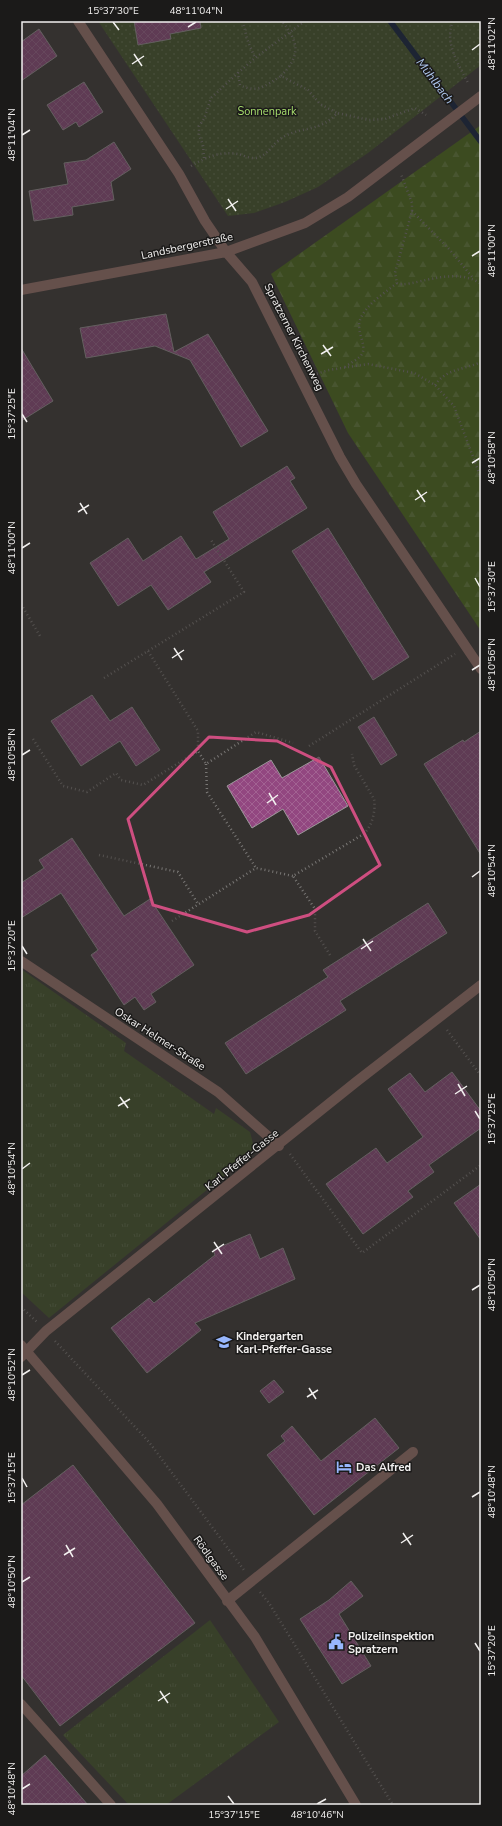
<svg xmlns="http://www.w3.org/2000/svg" width="502" height="1826" viewBox="0 0 502 1826" font-family="'Nunito Sans',sans-serif">
	<style>
		.grass { fill: url(#grass-tufts) }
		.forest { fill: url(#forest-firs) }
		.park { fill: url(#park-dots) }
		.lines { fill: none; stroke-linecap: round; stroke-linejoin: round }
		.stream { stroke: #011538; stroke-width: 5.5 }
		.building { fill: url(#building-cross-hatch); stroke: #9b9799 }
		.path { stroke: #797775; stroke-width: 2.5; stroke-dasharray: 1 3; stroke-linecap: butt }
		.minor { stroke: #a0756e; stroke-width: 10 }
		.marked { fill: none; stroke: #ce4e80; stroke-width: 3; stroke-linejoin: round }
		.ticks { fill: none; stroke: #f2f0ef; stroke-width: 1.5 }
		.labels { text-anchor: middle; dominant-baseline: central; stroke-width: 3; stroke-linejoin: round; paint-order: stroke }
		.park-label { font-size: 11px; fill: #a7de6d; stroke: #1b1a19 }
		.street-label { font-size: 11px; fill: #f2f0ef; stroke: #1b1a19 }
		.poi-label { font-size: 11px; font-weight: bold; fill: #f2f0ef; stroke: #1b1a19; text-anchor: start }
		.water-label { font-size: 12px; font-style: italic; fill: #acc5ec; stroke: #1b1a19 }
		.neatline { fill: none; stroke: #f2f0ef; stroke-width: 1.5 }
		.ticks-label { font-size: 10px; text-anchor: middle; fill: #f2f0ef }
	</style>
	<defs>
		<pattern id="grass-tufts" width="24" height="20" patternUnits="userSpaceOnUse"><rect width="24" height="20" fill="#3c5322"/><path d="M3 7l-1-3M5 7V3M7 7l1-3M15 17l-1-3M17 17v-4M19 17l1-3" fill="none" stroke="#596c42"/></pattern>
		<pattern id="forest-firs" width="22" height="20" patternUnits="userSpaceOnUse"><rect width="22" height="20" fill="#456b0e"/><path d="M5 1l3.5 6h-7zM16 11l3.5 6h-7z" fill="#608031"/></pattern>
		<pattern id="park-dots" width="8" height="8" patternUnits="userSpaceOnUse"><rect width="8" height="8" fill="#3c5322"/><path d="M2 2h.1M6 6h.1" fill="none" stroke="#596c42" stroke-width="1.8" stroke-linecap="round"/></pattern>
		<pattern id="building-cross-hatch" width="8" height="8" patternUnits="userSpaceOnUse"><rect width="8" height="8" fill="#924780"/><path d="M0 0l8 8M0 8l8-8" fill="none" stroke="#a26292"/></pattern>
	</defs>
	<rect width="100%" height="100%" fill="#34312f"/>
	<path class="grass" d="M21,969L126,1043L124,1051L214,1114L216,1108L250,1132L255,1151L49,1318L21,1292Z
		M210,1620L279,1722L166,1805H129L63,1735Z"/>
	<path class="forest" d="M481,125V631L348,433L271,274Z"/>
	<path class="park" d="M98,21H481V65L368,153L318,187L285,202L254,213L228,216Z"/>
	<g class="lines">
		<path class="stream" d="M390,21L481,142"/>
	</g>
	<path class="building" d="M134,21H200L201,28L170,34L171,39L138,45Z
		M39,29L57,56L21,81V42Z
		M84,82L103,112L79,127L76,122L63,130L47,105Z
		M114,142L131,169L111,182L114,200L72,207L73,215L34,221L29,191L68,184L64,163L86,160Z
		M166,314L174,352L208,334L268,431L241,447L190,360L155,346L86,358L80,328Z
		M21,348L53,401L21,421Z
		M287,466L295,478L290,481L307,508L204,572L211,582L168,610L151,585L118,606L90,563L128,538L143,561L181,536L196,559L229,539L213,512Z
		M328,528L409,657L373,680L292,551Z
		M92,695L110,721L132,707L160,750L136,766L120,741L81,766L51,721Z
		M374,717L397,755L381,765L358,727Z
		M481,731V855L424,764L463,740L464,742Z
		M319,757L348,806L298,835L283,809L252,828L227,786L271,760L282,778Z
		M72,838L124,916L150,899L194,965L151,994L156,1002L144,1010L135,997L124,1005L91,955L98,950L61,893L21,918V883L44,868L39,860Z
		M428,903L447,933L340,1001L346,1010L246,1074L225,1043L328,977L323,970Z
		M452,1072L481,1111V1128L429,1165L434,1172L408,1191L413,1197L363,1234L326,1184L376,1148L387,1163L423,1137L388,1089L410,1073L425,1092Z
		M481,1184V1240L454,1203Z
		M250,1234L260,1259L283,1248L295,1279L195,1323L201,1330L147,1373L111,1328L149,1298L154,1303L215,1255L213,1250Z
		M274,1380L284,1392L269,1403L260,1391Z
		M375,1418L399,1448L314,1515L267,1455L285,1441L281,1436L292,1426L321,1461Z
		M73,1465L195,1623L60,1726L21,1675V1505Z
		M351,1581L363,1596L339,1614L371,1666L342,1684L300,1619L329,1600Z
		M45,1755L88,1805H21V1776Z"/>
	<g class="lines">
		<path class="path" d="M243,21L247,39L255,58
			M305,21L255,58L238,73L240,85C258,94 266,85 281,76L308,90L320,104L337,113
			M453,21C444,43 458,63 468,83
			M281,76C301,55 299,43 282,21
			M204,158L203,145L199,135V126L204,119L211,98L238,73
			M191,166C206,157 220,151 238,154C243,155 250,159 256,158C268,155 270,147 279,140C298,125 319,134 337,113L369,120L385,119L415,108L426,115
			M412,211L450,250L473,278
			M397,283C407,290 454,264 481,284
			M345,367C350,363 359,359 362,354C367,345 356,332 360,320C366,304 385,293 397,283L395,273L412,211V203L401,174
			M313,375L329,370L368,364L414,373L435,385L454,406L481,478
			M435,385C447,368 464,370 481,362
			M21,604L40,636
			M148,651L198,731V751
			M104,678L244,592L211,540
			M33,739L63,786L87,792L116,773L121,780L143,785L198,751L206,764L256,732L293,743
			M309,746L455,654
			M206,764L207,792L256,868
			M99,855L178,872L198,904
			M172,921L256,868L293,876
			M330,955L315,931V909L293,876L362,835C372,828 376,811 374,799L354,765L352,754
			M447,1030L481,1076
			M290,1154L362,1253L481,1165
			M21,1307L37,1322
			M55,1341L149,1442L244,1570
			M260,1592L269,1603L393,1805"/>
		<path class="minor" d="M78,21L179,174L205,221L226,252L252,282L340,457L356,484L481,669
			M21,290L226,252L305,223L348,197L481,96
			M21,961L218,1092L279,1146
			M21,1345L157,1504L255,1637L356,1805
			M21,1357L46,1331L356,1082L481,985
			M227,1601L413,1452
			M21,1704L111,1805"/>
	</g>
	<path d="M0 0H502V1826H0ZM209,737L277,741L331,767L380,865L309,915L247,932L153,905L128,819Z" fill="#34312f" fill-opacity=".55" fill-rule="evenodd"/>
	<path class="marked" d="M209,737L277,741L331,767L380,865L309,915L247,932L153,905L128,819Z"/>
	<path class="ticks" d="M113,22L119,30M188,27L196,22M472,50L480,44M134,54L142,66M132,64L144,56M22,135L30,130M228,199L236,211M226,209L238,201M472,256L480,251M323,345L331,356M321,354L333,347M22,414L27,422M472,463L480,458M417,490L425,502M415,500L427,492M80,503L87,514M78,512L89,505M22,548L30,543M475,578L480,587M174,648L182,660M172,658L184,650M472,670L480,665M22,755L30,750M269,793L276,805M267,803L278,795M472,877L480,871M363,939L371,951M22,946L27,954M361,949L373,941M458,1084L465,1096M455,1094L467,1086M120,1097L128,1108M118,1106L130,1099M475,1111L480,1119M22,1169L30,1163M214,1242L222,1254M212,1252L224,1244M472,1290L480,1285M22,1375L30,1370M309,1388L316,1399M307,1397L318,1390M22,1478L27,1487M472,1497L480,1492M403,1533L411,1545M401,1543L413,1535M66,1545L73,1557M64,1555L75,1548M22,1582L30,1577M475,1643L480,1651M160,1691L168,1703M158,1701L170,1693M22,1789L30,1784M228,1796L234,1804M317,1804L326,1799"/>
	<defs>
		<g id="school-bare" transform="scale(1.2)"><path d="M0-5L7-2L0 1L-7-2ZM-4 1L0 2.5L4 1V4Q0 6-4 4Z" fill="#97b6fd" stroke="#1b1a19" stroke-width="2.5" paint-order="stroke"/></g>
		<g id="hotel-bare" transform="scale(1.2)"><path d="M-6-4.5h1.5V1H6V5H4.5V3h-9V5H-6ZM-4 0a1.8 1.8 0 1 1 3.6 0ZM.5 0V-2.5h3Q6-2.5 6 0Z" fill="#97b6fd" stroke="#1b1a19" stroke-width="2.5" paint-order="stroke"/></g>
		<g id="civic-bare" transform="scale(1.2)"><path d="M-.6-6.5H3V-4.5H.6V-3L4-1V1h2V6H-6V1h2V-1L-.6-3ZM-1.2 2.5V6h2.4V2.5Z" fill="#97b6fd" stroke="#1b1a19" stroke-width="2.5" paint-order="stroke"/></g>
	</defs>
	<g fill-rule="evenodd">
		<use href="#school-bare" x="224" y="1342"/>
		<use href="#hotel-bare" x="344" y="1467"/>
		<use href="#civic-bare" x="336" y="1642"/>
	</g>
	<g class="labels">
		<g class="park-label">
			<text x="267" y="111">Sonnenpark</text>
		</g>
		<g class="street-label">
			<text transform="translate(187 246) rotate(-12)">Landsbergerstraße</text>
			<text transform="translate(294 337) rotate(63)">Spratzerner Kirchenweg</text>
			<text transform="translate(160 1039) rotate(33)">Oskar Helmer-Straße</text>
			<text transform="translate(242 1160) rotate(-39)">Karl Pfeffer-Gasse</text>
			<text transform="translate(211 1558) rotate(54)">Rödlgasse</text>
		</g>
		<g class="poi-label">
			<text x="236" y="1336">Kindergarten<tspan x="236" dy="13">Karl-Pfeffer-Gasse</tspan></text>
			<text x="356" y="1467">Das Alfred</text>
			<text x="348" y="1636">Polizeiinspektion<tspan x="348" dy="13">Spratzern</tspan></text>
		</g>
		<g class="water-label">
			<text transform="translate(435 81) rotate(53)">Mühlbach</text>
		</g>
	</g>
	<rect width="502" height="1826" fill="none" stroke="#1b1a19" stroke-width="44"/>
	<rect x="22" y="22" width="458" height="1782" class="neatline"/>
	<g class="ticks-label">
		<text x="113" y="14">15°37'30"E</text>
		<text x="196" y="14">48°11'04"N</text>
		<text transform="translate(491 44) rotate(-90)" y="4">48°11'02"N</text>
		<text transform="translate(11 135) rotate(-90)" y="4">48°11'04"N</text>
		<text transform="translate(491 251) rotate(-90)" y="4">48°11'00"N</text>
		<text transform="translate(11 414) rotate(-90)" y="4">15°37'25"E</text>
		<text transform="translate(491 458) rotate(-90)" y="4">48°10'58"N</text>
		<text transform="translate(11 548) rotate(-90)" y="4">48°11'00"N</text>
		<text transform="translate(491 587) rotate(-90)" y="4">15°37'30"E</text>
		<text transform="translate(491 665) rotate(-90)" y="4">48°10'56"N</text>
		<text transform="translate(11 755) rotate(-90)" y="4">48°10'58"N</text>
		<text transform="translate(491 871) rotate(-90)" y="4">48°10'54"N</text>
		<text transform="translate(11 946) rotate(-90)" y="4">15°37'20"E</text>
		<text transform="translate(491 1119) rotate(-90)" y="4">15°37'25"E</text>
		<text transform="translate(11 1169) rotate(-90)" y="4">48°10'54"N</text>
		<text transform="translate(491 1285) rotate(-90)" y="4">48°10'50"N</text>
		<text transform="translate(11 1375) rotate(-90)" y="4">48°10'52"N</text>
		<text transform="translate(11 1478) rotate(-90)" y="4">15°37'15"E</text>
		<text transform="translate(491 1492) rotate(-90)" y="4">48°10'48"N</text>
		<text transform="translate(11 1582) rotate(-90)" y="4">48°10'50"N</text>
		<text transform="translate(491 1651) rotate(-90)" y="4">15°37'20"E</text>
		<text transform="translate(11 1789) rotate(-90)" y="4">48°10'48"N</text>
		<text x="234" y="1818">15°37'15"E</text>
		<text x="317" y="1818">48°10'46"N</text>
	</g>
</svg>
